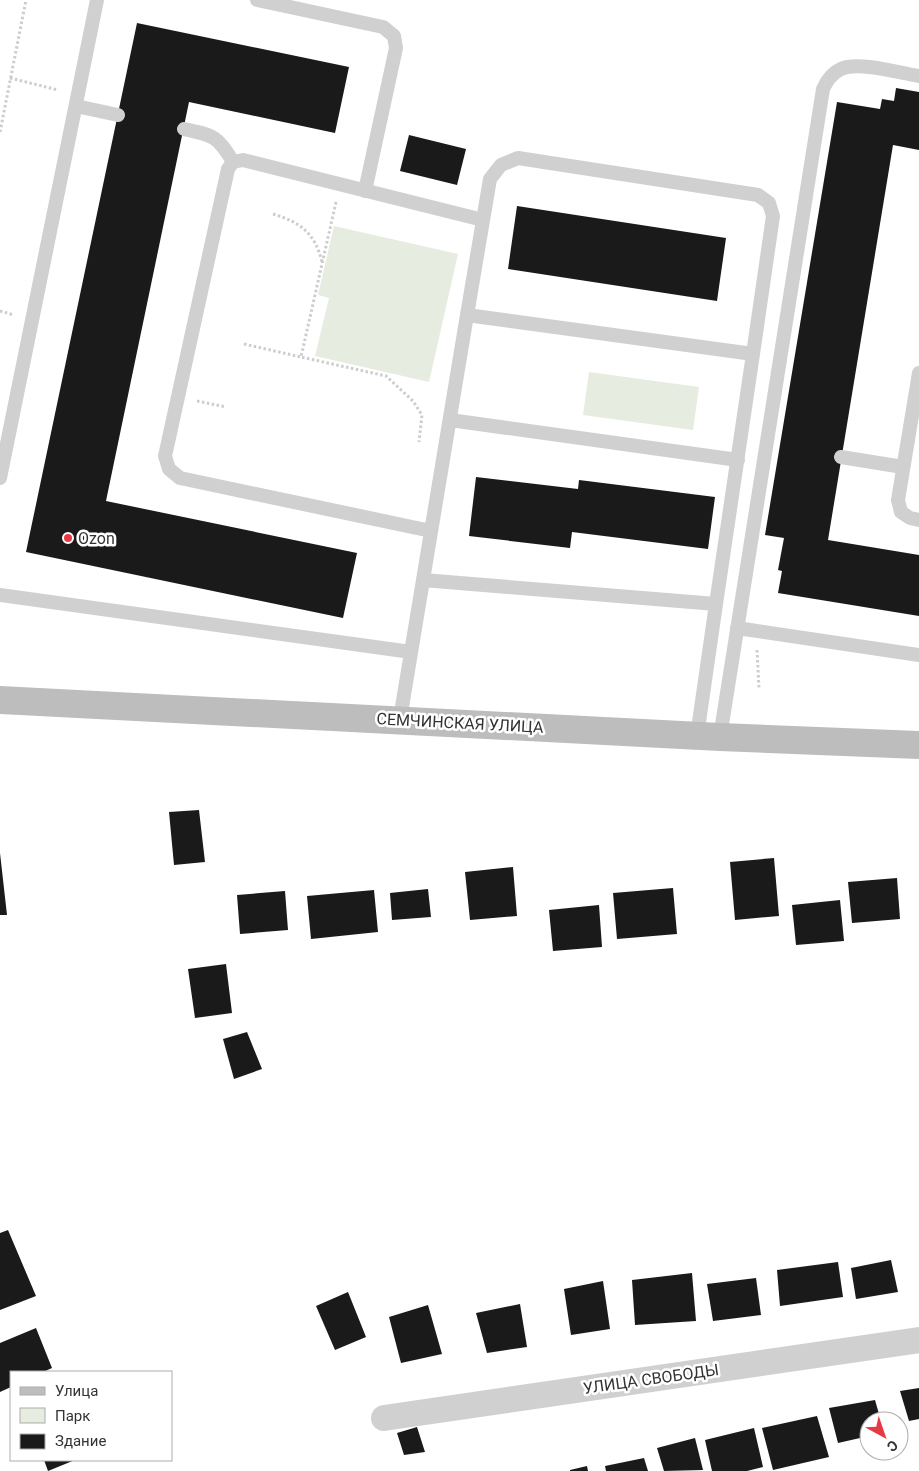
<svg xmlns="http://www.w3.org/2000/svg" width="919" height="1471" viewBox="0 0 919 1471" font-family="Roboto,sans-serif">
	<style>
		.green { fill: #e6ecdf }
		.building { fill: #1a1a1a }
		.lines { fill: none; stroke-linecap: round; stroke-linejoin: round }
		.path { stroke: #cdcdcd; stroke-width: 3; stroke-dasharray: 2.5 2.5; stroke-linecap: butt }
		.lane { stroke: #d0d0d0; stroke-width: 14 }
		.street { stroke: #d0d0d0; stroke-width: 26 }
		.secondary { stroke: #bdbdbd; stroke-width: 28 }
		.poi-dot { fill: #e63946; stroke: #fff; stroke-width: 2 }
		.labels { text-anchor: middle; dominant-baseline: central; stroke-width: 5; stroke-linejoin: round; paint-order: stroke }
		.poi-label { font-size: 16px; fill: #333; stroke: #fff; text-anchor: start }
		.street-label { font-size: 16px; fill: #333; stroke: #fff }
	</style>
	<rect width="100%" height="100%" fill="#fff"/>
	<path class="green" d="M334,226L458,254L429,382L315,356L329,298L318,295Z
		M589,372L699,387L693,430L583,415Z"/>
	<path class="building" d="M137,23L349,67L335,133L189,102L106,501L357,553L343,618L26,552Z
		M896,88L919,92V150L893,145L828,540L919,555V616L778,593L782,571L778,570L784,538L765,535L837,102L880,109L882,99L894,101Z
		M409,135L466,149L457,185L400,171Z
		M517,206L726,238L717,301L508,269Z
		M476,477L578,489L579,480L715,497L708,549L572,532L570,548L469,536Z
		M199,810L205,862L174,865L169,812Z
		M0,853L7,915H0Z
		M774,858L779,916L735,920L730,862Z
		M513,867L517,916L470,920L465,872Z
		M897,878L900,919L852,923L848,882Z
		M673,888L677,934L617,939L613,893Z
		M428,889L431,917L392,920L390,893Z
		M374,890L378,932L311,939L307,896Z
		M285,891L288,930L240,934L237,895Z
		M840,900L844,941L796,945L792,905Z
		M599,905L602,947L553,951L549,910Z
		M226,964L232,1013L195,1018L188,969Z
		M247,1032L262,1069L234,1079L223,1039Z
		M8,1230L36,1296L0,1310V1233Z
		M891,1260L898,1292L856,1299L851,1268Z
		M838,1262L843,1297L780,1306L777,1270Z
		M692,1273L696,1321L635,1325L632,1280Z
		M756,1278L761,1315L713,1321L707,1284Z
		M603,1281L610,1329L571,1335L564,1289Z
		M348,1292L366,1337L335,1350L316,1306Z
		M520,1304L527,1347L487,1353L476,1313Z
		M428,1305L442,1354L401,1363L389,1317Z
		M36,1328L52,1368L43,1372H11V1387L0,1392V1343Z
		M919,1388V1419L909,1421L900,1391Z
		M875,1400L881,1421H869V1436L838,1443L829,1408Z
		M817,1416L829,1457L773,1470L762,1428Z
		M417,1427L425,1452L404,1455L397,1433Z
		M754,1428L763,1467L747,1471H712L705,1440Z
		M695,1438L703,1470L664,1471L657,1448Z
		M644,1458L648,1471H606L605,1466Z
		M44,1460H75L48,1471Z
		M587,1466L588,1471H570V1470Z"/>
	<g class="lines">
		<path class="path" d="M10,78L58,90
			M0,132L26,0
			M336,202L301,357L386,376L413,401L422,415L419,442
			M273,214C300,222 315,233 322,262
			M0,311L14,315
			M244,344L301,357
			M197,401L226,407
			M757,650L759,689"/>
		<path class="lane" d="M257,0L383,27L394,36L396,48L365,191
			M76,106L118,115
			M184,129C213,135 218,136 233,162
			M467,315L490,179L501,165L518,158L758,195L769,203L773,216L753,354
			M919,373L898,500L901,512L910,518L919,520
			M450,420L738,460
			M841,457L903,467
			M0,478L97,0
			M431,531L180,478L169,469L165,456L228,169L233,162L243,160L483,220
			M423,580L467,315L753,354L716,604
			M0,595L411,652
			M737,628L919,655
			M400,719L423,580L716,604L697,736
			M720,737L823,89C827,80 832,73 841,69C858,61 900,73 919,76"/>
		<path class="street" d="M384,1418L919,1340"/>
		<path class="secondary" d="M0,700L720,737L919,745"/>
	</g>
	<circle class="poi-dot" cx="68" cy="538" r="5"/>
	<g class="labels">
		<g class="poi-label">
			<text x="78" y="538">Ozon</text>
		</g>
		<g class="street-label">
			<text transform="translate(460 723) rotate(3)">СЕМЧИНСКАЯ УЛИЦА</text>
			<text transform="translate(651 1379) rotate(-8)">УЛИЦА СВОБОДЫ</text>
		</g>
	</g>
	<rect x="10" y="1371" width="162" height="90" fill="#ffffff" stroke="#adadad"/>
	<rect x="20" y="1387" width="25" height="8" fill="#bdbdbd" stroke="#adadad"/>
	<text x="55" y="1396" font-size="15" fill="#333333">Улица</text>
	<rect x="20" y="1408" width="25" height="15" fill="#e6ecdf" stroke="#adadad"/>
	<text x="55" y="1421" font-size="15" fill="#333333">Парк</text>
	<rect x="20" y="1434" width="25" height="15" fill="#1a1a1a" stroke="#adadad"/>
	<text x="55" y="1446" font-size="15" fill="#333333">Здание</text>
	<g transform="translate(884 1436) rotate(140)"><circle r="24" fill="#ffffff" stroke="#adadad"/>
	<path d="M0-4L9 19L0 12L-9 19Z" fill="#e63946"/>
	<text y="-8" font-size="14" font-weight="bold" text-anchor="middle" fill="#333333">С</text>
	</g>
</svg>
